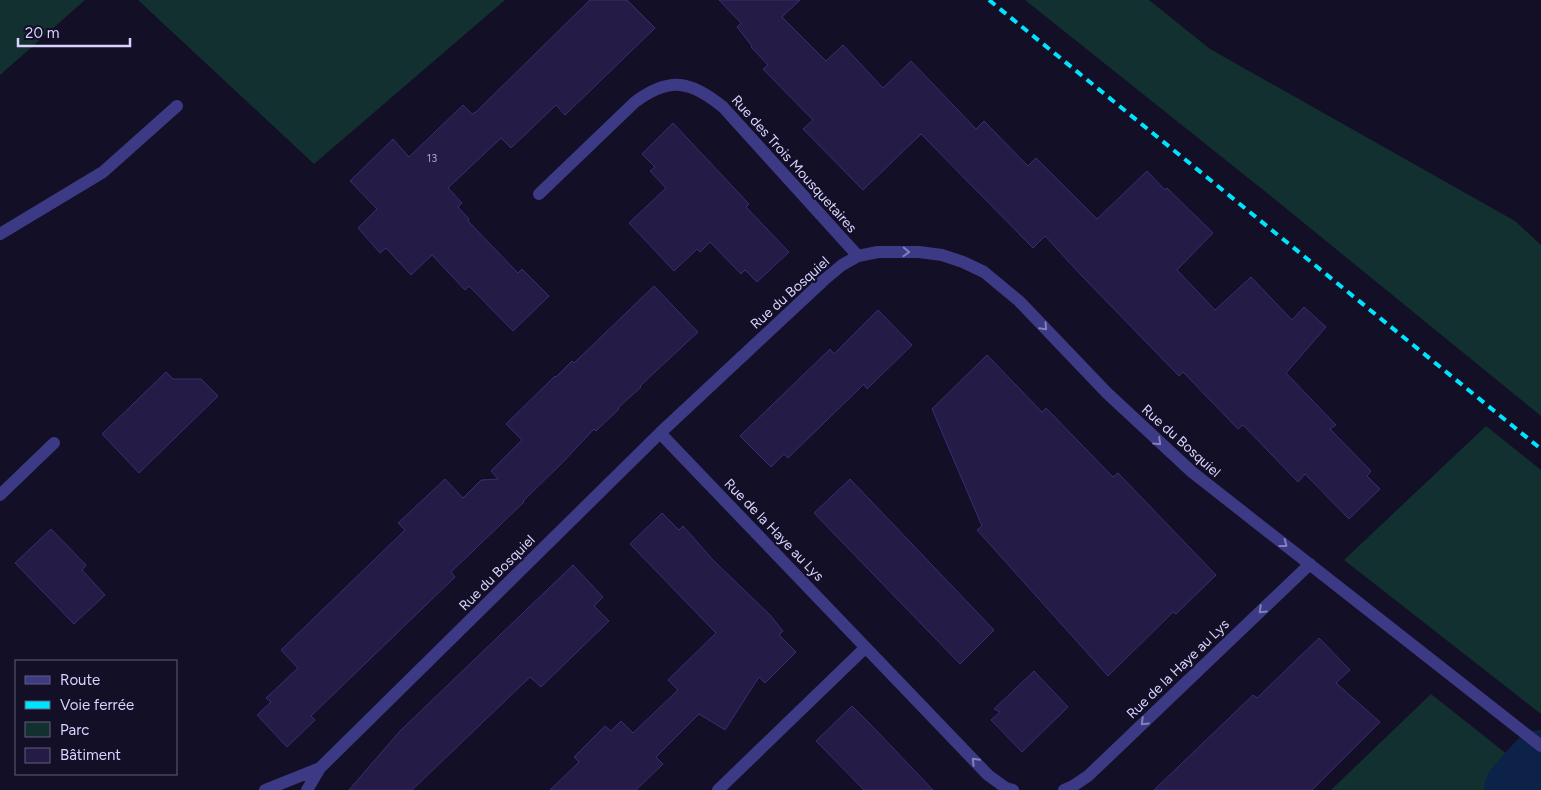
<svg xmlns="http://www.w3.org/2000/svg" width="1541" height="790" viewBox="0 0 1541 790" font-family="Figtree,sans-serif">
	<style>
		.green { fill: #12302f }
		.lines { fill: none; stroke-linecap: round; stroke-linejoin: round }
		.river { stroke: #0c2248; stroke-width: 68 }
		.building { fill: #241b47; stroke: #3b2d73 }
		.minor { stroke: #3d3a85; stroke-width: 12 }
		.rail { stroke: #00e5ff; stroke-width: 4; stroke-dasharray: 8 6; stroke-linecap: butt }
		.oneway { stroke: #837fbc }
		.labels { text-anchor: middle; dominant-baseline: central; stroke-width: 4.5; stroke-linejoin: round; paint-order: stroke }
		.number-label { font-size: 11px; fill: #aca6d1 }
		.street-label { font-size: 14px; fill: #d9d4ff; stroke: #130f26 }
	</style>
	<rect width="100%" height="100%" fill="#130f26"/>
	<path class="green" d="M0,0H85L0,75Z
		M138,0H505L314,164Z
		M1025,0H1149L1210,49L1515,221L1541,245V416L1272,197Z
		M1486,426L1541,470V714L1344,560Z
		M1431,694L1541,781V790H1331Z"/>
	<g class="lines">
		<path class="river" d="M1518,790L1541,764"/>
	</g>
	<path class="building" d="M590,0H627L655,28L565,115L556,105L511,148L501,138L448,188L462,203L458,207L469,219L468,221L518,273L522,269L549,296L513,331L469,286L465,290L432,255L411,275L386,248L380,253L358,228L377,209L350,181L393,139L409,157L463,105L472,114L476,112Z
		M719,0H800L782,17L826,61L843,45L883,88L911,61L976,129L984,121L1028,166L1036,158L1097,219L1147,171L1165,190L1167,188L1213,233L1177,270L1215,310L1251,277L1292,320L1304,307L1326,327L1286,373L1336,425L1330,429L1371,471L1367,476L1380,489L1349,519L1305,474L1298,482L1243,425L1238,429L1183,372L1179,376L1081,275L1045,236L1033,248L921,134L863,190L803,129L813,120L763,69L768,65L751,47L752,46L737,27L741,23Z
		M673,123L749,204L746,207L789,252L757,282L745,270L741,274L710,242L700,252L697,249L674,271L629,223L666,188L650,171L655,167L642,154Z
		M654,286L698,332L640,386L641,387L618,408L619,409L596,431L594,429L562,463L523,501L524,502L451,572L455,577L311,716L315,720L287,747L257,715L271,702L266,698L298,668L281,650L405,530L398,523L445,479L463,498L481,480L498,479L491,471L522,440L506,424L555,376L556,377L572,361L574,363Z
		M878,310L912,345L867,389L864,384L788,458L784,454L771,467L740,436L830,349L834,354Z
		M987,355L1042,412L1046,408L1113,477L1118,473L1216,575L1176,614L1173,612L1108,676L977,530L982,526L932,409Z
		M166,372L173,379H201L218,396L139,473L102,434Z
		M850,479L994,630L960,664L814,513Z
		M662,513L679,530L683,526L713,560L770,615L783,631L779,635L796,652L765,683L759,677L725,730L699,714L656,757L663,764L636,790H550L579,762L574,757L605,726L611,731L621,721L633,733L678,690L668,680L716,633L630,544Z
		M51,529L86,565L82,570L105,595L74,624L15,563Z
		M573,565L603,597L594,606L609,621L541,687L530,677L412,790H349L400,731Z
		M1319,638L1350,670L1336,683L1380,722L1312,790H1154L1253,695L1257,698Z
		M1034,671L1068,707L1022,752L991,720L1000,712L994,709Z
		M852,706L873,727L933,790H864L816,741Z"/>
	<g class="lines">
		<path class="minor" d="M539,194L635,102C670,76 691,81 723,107L858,256
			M0,234L103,172L177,106
			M660,433L988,775L1006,788L1013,790
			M0,495L54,443
			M265,790L320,768
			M307,790L320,768L660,433L824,280L842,265L858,256L878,252H919L942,255L963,262L984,272L1019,301L1107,393L1192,472L1541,746
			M718,790L865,648
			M1064,790L1073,786L1088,776L1310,564"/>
		<path class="rail" d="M989,0L1541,449"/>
	</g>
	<defs><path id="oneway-chevron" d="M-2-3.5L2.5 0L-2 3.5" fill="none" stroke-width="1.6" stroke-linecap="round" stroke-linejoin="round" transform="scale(1.25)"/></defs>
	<g class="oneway">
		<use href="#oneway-chevron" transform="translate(906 252) rotate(2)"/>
		<use href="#oneway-chevron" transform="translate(1044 327) rotate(47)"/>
		<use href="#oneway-chevron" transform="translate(1158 442) rotate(43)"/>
		<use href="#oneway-chevron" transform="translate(1284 544) rotate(37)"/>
		<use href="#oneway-chevron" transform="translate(1262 610) rotate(136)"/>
		<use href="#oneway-chevron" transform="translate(1144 722) rotate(136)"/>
		<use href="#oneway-chevron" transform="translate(975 761) rotate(-134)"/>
	</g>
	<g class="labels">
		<g class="number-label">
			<text x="432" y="158">13</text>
		</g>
		<g class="street-label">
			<text transform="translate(794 164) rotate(48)">Rue des Trois Mousquetaires</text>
			<text transform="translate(790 293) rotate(-42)">Rue du Bosquiel</text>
			<text transform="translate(1181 441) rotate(42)">Rue du Bosquiel</text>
			<text transform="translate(774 530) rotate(46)">Rue de la Haye au Lys</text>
			<text transform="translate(497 573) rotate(-45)">Rue du Bosquiel</text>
			<text transform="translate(1178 669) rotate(-44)">Rue de la Haye au Lys</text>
		</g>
	</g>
	<rect x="15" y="660" width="162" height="115" fill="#130f26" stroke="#625e7d"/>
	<rect x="25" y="676" width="25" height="8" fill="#3d3a85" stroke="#625e7d"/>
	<text x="60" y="685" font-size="15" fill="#d9d4ff">Route</text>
	<rect x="25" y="701" width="25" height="8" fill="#00e5ff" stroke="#625e7d"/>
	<text x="60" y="710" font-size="15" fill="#d9d4ff">Voie ferrée</text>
	<rect x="25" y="722" width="25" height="15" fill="#12302f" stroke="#625e7d"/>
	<text x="60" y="735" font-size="15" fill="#d9d4ff">Parc</text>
	<rect x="25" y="748" width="25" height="15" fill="#241b47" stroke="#625e7d"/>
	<text x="60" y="760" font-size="15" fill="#d9d4ff">Bâtiment</text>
	<path d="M18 38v8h112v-8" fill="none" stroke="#d9d4ff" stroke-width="2.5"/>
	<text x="25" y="38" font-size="15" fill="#d9d4ff" stroke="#130f26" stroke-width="4" paint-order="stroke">20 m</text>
</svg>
